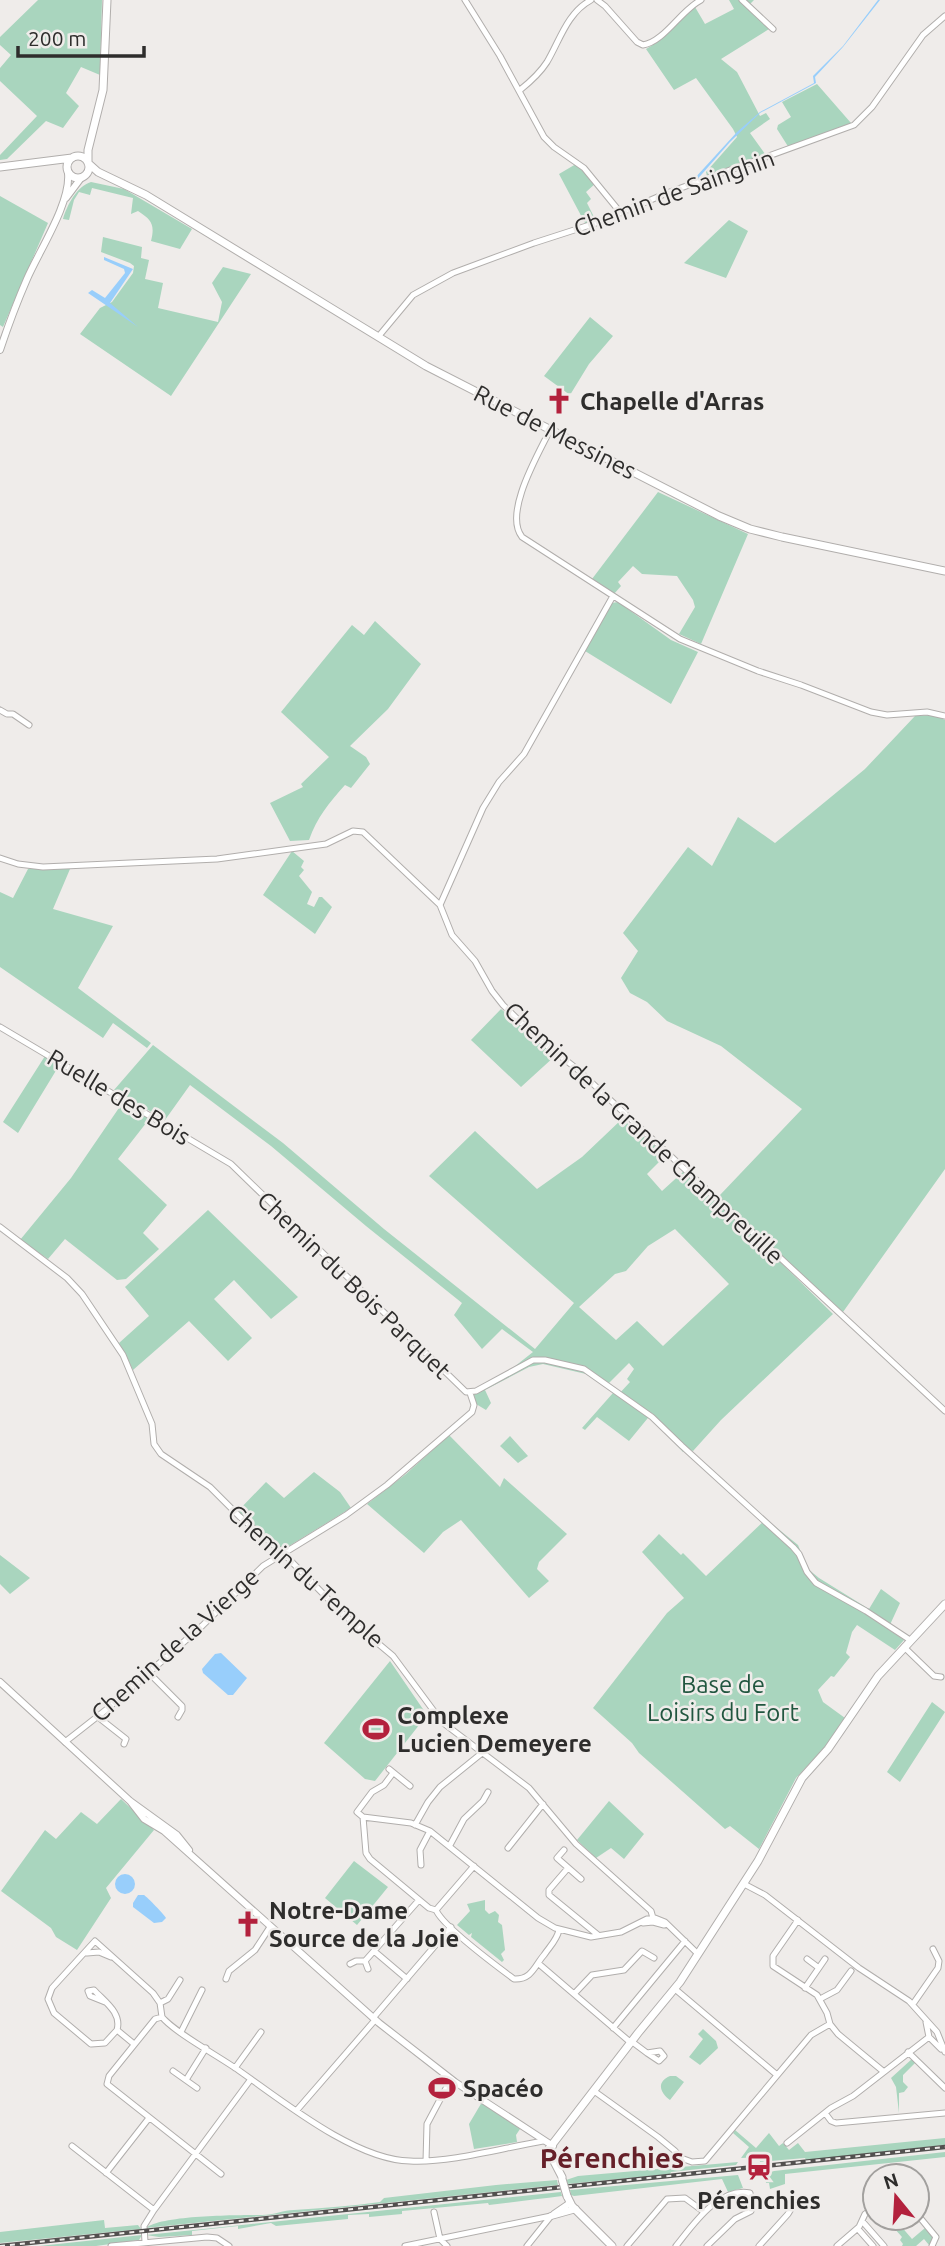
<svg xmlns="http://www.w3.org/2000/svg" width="945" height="2246" viewBox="0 0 945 2246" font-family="Ubuntu,sans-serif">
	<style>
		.green { fill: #a9d5be; fill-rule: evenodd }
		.water { fill: #98cefb }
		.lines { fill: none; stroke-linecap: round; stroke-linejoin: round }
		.minor-casing { stroke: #b1aeac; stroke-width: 7 }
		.tertiary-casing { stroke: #b1aeac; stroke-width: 8 }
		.secondary-casing { stroke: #b1aeac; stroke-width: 9 }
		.minor { stroke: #fff; stroke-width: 5 }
		.tertiary { stroke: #fff; stroke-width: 6 }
		.secondary { stroke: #fff; stroke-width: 7 }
		.rail-casing { stroke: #52504f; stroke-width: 4.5 }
		.rail { stroke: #efecea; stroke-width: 2; stroke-dasharray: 5; stroke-linecap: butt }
		.secondary-bridge-casing { stroke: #b1aeac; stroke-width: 9; stroke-linecap: butt }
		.secondary-bridge { stroke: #fff; stroke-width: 7 }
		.labels { text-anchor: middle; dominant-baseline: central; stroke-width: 5; stroke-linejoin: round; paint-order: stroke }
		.street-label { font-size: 24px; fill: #2e2d2c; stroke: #efecea }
		.poi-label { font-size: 24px; font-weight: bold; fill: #2e2d2c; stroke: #efecea; text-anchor: start }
		.park-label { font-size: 24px; fill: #21563f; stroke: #efecea }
		.quarter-label { font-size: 28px; font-weight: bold; fill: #662029; stroke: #efecea }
	</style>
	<rect width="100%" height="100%" fill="#efecea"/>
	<path class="green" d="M38,0H102L100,75L81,67L66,93L79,106L63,128L46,121L7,159L0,160V155L37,116L0,81V68L11,55L0,45V37Z
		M729,0H754L748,6L769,29L721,59L737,72L760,116L766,113L770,119L750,133L768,158L707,176L706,172L737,137L733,129L696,78L674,90L646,49L656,43L695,7L705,24L734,9Z
		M817,84L851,123L789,148L777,129L778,125L791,117L782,102Z
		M576,164L596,183L586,192L591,199L587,203L596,221L586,225L559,174Z
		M91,182L124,189L192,229L180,249L151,241C155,225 152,220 138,211L131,214L133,198L92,188L90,195L79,192L74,200L69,220L63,219C67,205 77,186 91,182Z
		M0,196L48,223L3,327L0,325Z
		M729,220L748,231L726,278L684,263Z
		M103,237L142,247L141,258L149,260L145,279L163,283L158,308L218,322L222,302L212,283L223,267L251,274L171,396L80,334L100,308L112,302L133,273L134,266L130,263L101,252Z
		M590,317L613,336L589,364L570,395L544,376Z
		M658,492L748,534L701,644L679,634L695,607L693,600L677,576L642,574L633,566L618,582L621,586L614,594L592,579Z
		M618,602L671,640L698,652L671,704L585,651L612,603Z
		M375,621L421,664L388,709L350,746L366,757L370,764L351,788L345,785C329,803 317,817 309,840L290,841L270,803L303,787L301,784L329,757L281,712L352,625L364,635Z
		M933,715L945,720V1169L843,1312L771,1246L767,1249L833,1314L721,1420L693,1451L687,1448L683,1452L669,1437L672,1433L652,1413L629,1441L597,1417L585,1430L582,1428L613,1393L618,1395L630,1382L627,1379L634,1369L629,1363L605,1387L586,1374L543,1364L529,1367L485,1390L491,1403L486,1410L476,1404L473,1391L504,1375L533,1352L502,1329L482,1349L454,1315L462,1303L366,1226L271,1146L190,1085L165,1120L114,1090L153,1045L283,1143L384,1229L535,1349L574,1303L429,1176L475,1131L537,1189L582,1157L622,1119L666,1155L647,1174L662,1191L684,1171L713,1200L720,1195L802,1109L721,1046L667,1021L647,1002L630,993L621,978L638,951L623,933L688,847L712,866L738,817L775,843L865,769L915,716ZM675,1229L729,1284L663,1346L637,1321L616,1340L579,1307L615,1274L626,1271L648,1246Z
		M292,851L304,861L301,867L304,870L299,876L312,892L307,904L314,907L319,897H322L332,907L315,934L263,895Z
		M28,869H70L53,909L113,926L78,988L151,1043L147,1048L113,1023L103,1038L0,967V892L13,898Z
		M501,1009L555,1056L521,1087L471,1040Z
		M45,1056L60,1064L18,1133L3,1122Z
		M123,1102L150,1118L118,1159L167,1205L143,1233L159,1249L126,1279L117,1280L65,1239L48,1259L20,1240L71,1178Z
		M208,1210L298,1297L271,1319L234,1280L214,1299L252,1338L228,1361L189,1321L133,1370L119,1343L149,1316L125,1287Z
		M449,1435L500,1487L504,1478L567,1534L539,1562L537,1569L549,1581L529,1598L461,1520L443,1532L424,1553L367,1504L406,1474Z
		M510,1436L528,1456L518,1463L500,1446Z
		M314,1472L340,1492L351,1508L289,1546L281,1548L237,1512L266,1482L284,1498Z
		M766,1519L798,1545L808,1569L819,1578L869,1609L881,1589L900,1603L888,1629L904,1640L895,1650L857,1625L852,1632L846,1653L850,1657L834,1677L831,1676L818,1690L823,1702L845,1718L824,1748L796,1778L759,1849L730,1826L725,1829L639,1753L632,1743L593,1708L667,1613L684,1598L642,1552L659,1534L681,1555L683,1553L706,1576Z
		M0,1555L30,1578L10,1594L0,1584Z
		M390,1661L427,1715L375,1781L365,1779L324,1743Z
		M932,1702L945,1712L900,1782L887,1772Z
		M121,1799L154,1830L106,1888L111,1898L77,1950L56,1937L51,1928L1,1891L45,1830L56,1839L81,1812L97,1824Z
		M609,1801L644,1834L624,1859L611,1848L596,1858L577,1840Z
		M354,1861L388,1887L357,1925L325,1898Z
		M485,1900V1910L489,1914L495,1911L499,1915L498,1922L502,1925L505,1950L501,1954L504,1960L502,1962L471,1937L472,1933L469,1935L457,1925L470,1911L467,1904Z
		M703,2029L716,2041L718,2048L700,2065L689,2057L703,2039L698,2034Z
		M913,2058L916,2062L903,2075V2082L908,2087L904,2092L899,2093V2113L896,2087L891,2078Z
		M670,2076H676L684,2082L670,2100C660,2093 656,2082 670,2076Z
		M482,2102L520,2129L516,2135L517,2142L474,2149L469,2124Z
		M735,2130L756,2148L769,2133L779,2146L783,2143L789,2150L798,2143L805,2152L945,2138V2145L806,2160L805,2158L760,2162L759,2157L741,2158L749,2147L733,2133Z
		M945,2152V2157L785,2174V2184L770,2189L769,2183H766L765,2174L774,2171Z
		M738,2162L736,2165L671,2172L670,2174L567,2184L566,2180L578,2176Z
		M738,2175L743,2188L728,2192L722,2179L574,2196L571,2195L570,2190Z
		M557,2180L558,2185L146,2228C161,2215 240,2215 262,2215C274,2215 284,2210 294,2210C323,2208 351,2206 380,2202L384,2198L496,2185Z
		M561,2192L562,2196C539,2199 513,2202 489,2205L488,2203L402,2211V2214L369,2217V2214L348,2215V2219L276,2226L271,2223L238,2229V2226L192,2231V2235L159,2237L146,2235Z
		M885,2218H908L900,2225L912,2239L925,2228L934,2238L929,2245L924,2239L916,2246H902L903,2244L900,2240L902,2237Z
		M104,2220L105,2228L138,2225L141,2229L0,2243V2232Z
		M142,2235L139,2240L96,2246H39Z"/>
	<path class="water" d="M878,0H880L843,47L815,77L816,83L760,113L730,142L695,182L694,179L737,132L760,112L814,83L813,76L843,46Z
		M104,257L133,269L110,303L138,327L88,293L92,290L105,298L125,273L124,269L104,260Z
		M221,1653L247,1678L233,1695H228L203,1673L202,1669L215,1654Z
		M115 1884a10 10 0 1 1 20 0a10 10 0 1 1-20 0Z
		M138,1895H144C147,1897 165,1915 166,1918L162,1922L154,1923L133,1907V1903Z"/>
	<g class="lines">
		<g class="minor-casing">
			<path id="minor" d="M465,0L500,56L544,137L554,147L584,168L620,212
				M597,0L605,6L637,42L643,45C664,42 681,10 701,0
				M742,0L773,29
				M520,90C530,82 540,73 547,62C560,40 567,13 591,0
				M378,337L413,295L453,273L534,243L599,222L667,193L854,125L872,107L923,35L945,16
				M550,430C539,453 503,513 522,537L680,639L758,671L801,685L871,712L887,715L927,712L945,716
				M0,710L7,714H13L29,725
				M0,858L18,864L43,867L217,859L326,844L353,831L363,832L440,905L452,935L475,961L492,991L503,1005L535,1036L577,1069L945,1411
				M440,905L483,808L499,782L524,754L613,596
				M0,1027L231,1164L466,1392L476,1391L533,1360H545L584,1369L652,1417L682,1446L793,1547L799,1554L807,1572L816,1583L866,1611L910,1640
				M0,1227L67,1278L82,1294L123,1355L152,1424L154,1444L161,1454L210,1487L240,1517L283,1553L343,1614L393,1656L442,1722L529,1788L576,1844L651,1911L653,1918
				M904,1647L934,1676L941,1677
				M148,1672L182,1706V1710L178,1717
				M98,1717L126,1739L124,1744
				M65,1742L107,1709L202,1626L263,1566L346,1515L387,1485L472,1412L474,1405L470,1393
				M389,1769L410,1786
				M393,1773L384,1785L372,1792L357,1812L363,1817L366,1853L370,1859L429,1908L436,1910C443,1927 498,1967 514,1979C532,1980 535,1965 544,1955C550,1946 557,1940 559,1930
				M363,1817L411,1823L430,1831L538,1918L555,1928L591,1937L621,1932L647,1919L655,1918L665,1922L698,1954
				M415,1825L428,1802L440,1787L482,1753
				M450,1845L464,1819L483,1801L488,1792
				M508,1848L543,1804
				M564,1850L557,1858L581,1879
				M421,1865L420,1850L430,1831
				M568,1868L549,1890V1895L598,1935
				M744,1884L765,1895L859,1968L909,2001L937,2032L945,2052
				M436,1910L474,1866
				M798,1920L773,1956V1966L817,1995L827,2013L830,2024L838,2034L884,2072
				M643,1923L653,1922L664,1925
				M374,1951L407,1979
				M87,1953L99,1952L111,1957
				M807,1959L819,1968
				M365,1961L419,1900
				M350,1964L356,1961H365L368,1969
				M539,1964L630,2042
				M226,1979L229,1971L255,1950L270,1927
				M805,1988L825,1959
				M675,1989L777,2075
				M574,1994L592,1975L624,1970L642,1951L654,1958
				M820,1999L837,1990L851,1971
				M105,2002L90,1996L88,1991L94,1990C105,2002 122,2013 117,2030L134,2044
				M913,2004L938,1968L939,1961L933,1949
				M162,2017L160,2003L168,1999L180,1980
				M373,2018L451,1927
				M926,2022L929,2037L941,2049
				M613,2028L685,1941
				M117,2030L105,2043L91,2044L54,2013L48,1999L52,1988L95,1941L153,1993L160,2003
				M181,2032L202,1990
				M631,2041L647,2053L660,2051L664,2056L659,2061L647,2053
				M908,2052L945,2088
				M235,2068L261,2032
				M173,2071L197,2088
				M186,2080L206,2048
				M594,2091L658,2137L675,2151L681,2158L692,2162L705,2161L811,2035L830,2024
				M297,2110L375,2020
				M825,2113L831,2121L836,2123L945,2113
				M787,2143L831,2108L853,2096L929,2037
				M72,2146L154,2210
				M426,2161L427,2124L451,2079
				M106,2173L149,2118
				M221,2174L107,2084L109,2076L155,2019L162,2017C175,2033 222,2058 241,2072C285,2103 356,2160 410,2161C450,2163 502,2148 543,2141
				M434,2212L440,2239L447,2246
				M917,2214L936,2237L932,2246
				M862,2221L884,2246
				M858,2229L873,2246
				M145,2242L144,2226L154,2210L251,2079
				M111,2246L207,2237L217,2238L229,2246
				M405,2246L551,2216
				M527,2246L551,2216
				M627,2246L667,2199L685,2198L704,2212
				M676,2246C693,2225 718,2187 750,2193L753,2207L751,2211L735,2219L707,2246
				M759,2246L788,2214L794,2204
				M837,2246L859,2227L865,2214L875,2207"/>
		</g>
		<g class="tertiary-casing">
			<path id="tertiary" d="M66,198L81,178
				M0,350C8,326 17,302 27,279C39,251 71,203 68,173
				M0,1682L130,1801L177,1835L189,1850
				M130,1801L144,1819L164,1831L379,2023L455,2082L553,2146
				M554,2214L570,2203
				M551,2216L576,2209"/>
		</g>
		<g class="secondary-casing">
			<path id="secondary" d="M67 167a11 11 0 1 1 22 0a11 11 0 1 1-22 0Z
				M88,162V150L103,90L107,0
				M88,163L98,172L146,195L426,366L719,516L750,529L782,537L945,571
				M0,167L72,158
				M562,2177L548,2150L638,2033L680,1982L758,1861L802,1778L828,1749L878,1676L945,1604
				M567,2196L572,2206L612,2246"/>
		</g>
		<use href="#minor" class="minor"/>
		<use href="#tertiary" class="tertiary"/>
		<use href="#secondary" class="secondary"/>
		<g class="rail-casing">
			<path id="rail" d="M0,2246L945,2147"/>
		</g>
		<use href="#rail" class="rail"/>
		<g class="secondary-bridge-casing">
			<path id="secondary-bridge" d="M562,2179L567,2196"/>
		</g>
		<use href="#secondary-bridge" class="secondary-bridge"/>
	</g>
	<defs>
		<g id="church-bare" transform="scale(2.1)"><path d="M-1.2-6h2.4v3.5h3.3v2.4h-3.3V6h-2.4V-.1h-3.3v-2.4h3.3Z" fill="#b3213d" stroke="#efecea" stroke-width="2.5" paint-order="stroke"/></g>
		<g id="stadium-bare" transform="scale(2.1)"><path d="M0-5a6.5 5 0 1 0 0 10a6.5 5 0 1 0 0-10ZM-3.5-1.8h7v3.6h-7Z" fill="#b3213d" stroke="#efecea" stroke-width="2.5" paint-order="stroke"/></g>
		<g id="station-bare" transform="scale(2.1)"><path d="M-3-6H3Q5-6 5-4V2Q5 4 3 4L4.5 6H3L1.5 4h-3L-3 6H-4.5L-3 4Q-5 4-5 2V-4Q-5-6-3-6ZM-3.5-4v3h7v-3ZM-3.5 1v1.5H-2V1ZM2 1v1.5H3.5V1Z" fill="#b3213d" stroke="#efecea" stroke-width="2.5" paint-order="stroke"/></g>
	</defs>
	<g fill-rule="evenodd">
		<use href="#church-bare" x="559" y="401"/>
		<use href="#stadium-bare" x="376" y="1729"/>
		<use href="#church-bare" x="248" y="1924"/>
		<use href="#stadium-bare" x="442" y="2088"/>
		<use href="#station-bare" x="759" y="2167"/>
	</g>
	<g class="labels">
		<g class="street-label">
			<text transform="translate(674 193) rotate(-20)">Chemin de Sainghin</text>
			<text transform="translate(555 432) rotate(27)">Rue de Messines</text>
			<text transform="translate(119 1097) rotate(31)">Ruelle des Bois</text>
			<text transform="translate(644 1133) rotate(43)">Chemin de la Grande Champreuille</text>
			<text transform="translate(354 1285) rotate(44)">Chemin du Bois Parquet</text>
			<text transform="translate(306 1576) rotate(42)">Chemin du Temple</text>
			<text transform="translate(175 1645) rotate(-42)">Chemin de la Vierge</text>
		</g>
		<g class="poi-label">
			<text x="580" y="401">Chapelle d'Arras</text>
			<text x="397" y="1715">Complexe<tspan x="397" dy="28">Lucien Demeyere</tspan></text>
			<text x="269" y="1910">Notre-Dame<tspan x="269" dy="28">Source de la Joie</tspan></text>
			<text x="463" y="2088">Spacéo</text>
			<text x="759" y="2200" text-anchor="middle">Pérenchies</text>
		</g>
		<g class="park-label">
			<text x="723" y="1684">Base de<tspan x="723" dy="28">Loisirs du Fort</tspan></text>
		</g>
		<g class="quarter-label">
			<text x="612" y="2157">Pérenchies</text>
		</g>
	</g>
	<g transform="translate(896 2197) rotate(342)"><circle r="33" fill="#efecea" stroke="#a2a09e" stroke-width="2"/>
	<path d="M0-5L12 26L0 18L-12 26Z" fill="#b3213d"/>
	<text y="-10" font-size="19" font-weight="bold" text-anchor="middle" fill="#2e2d2c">N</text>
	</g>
	<path d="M18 46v10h126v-10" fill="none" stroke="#2e2d2c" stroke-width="3.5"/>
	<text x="28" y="46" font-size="21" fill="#2e2d2c" stroke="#efecea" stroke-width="5" paint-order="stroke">200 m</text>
</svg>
